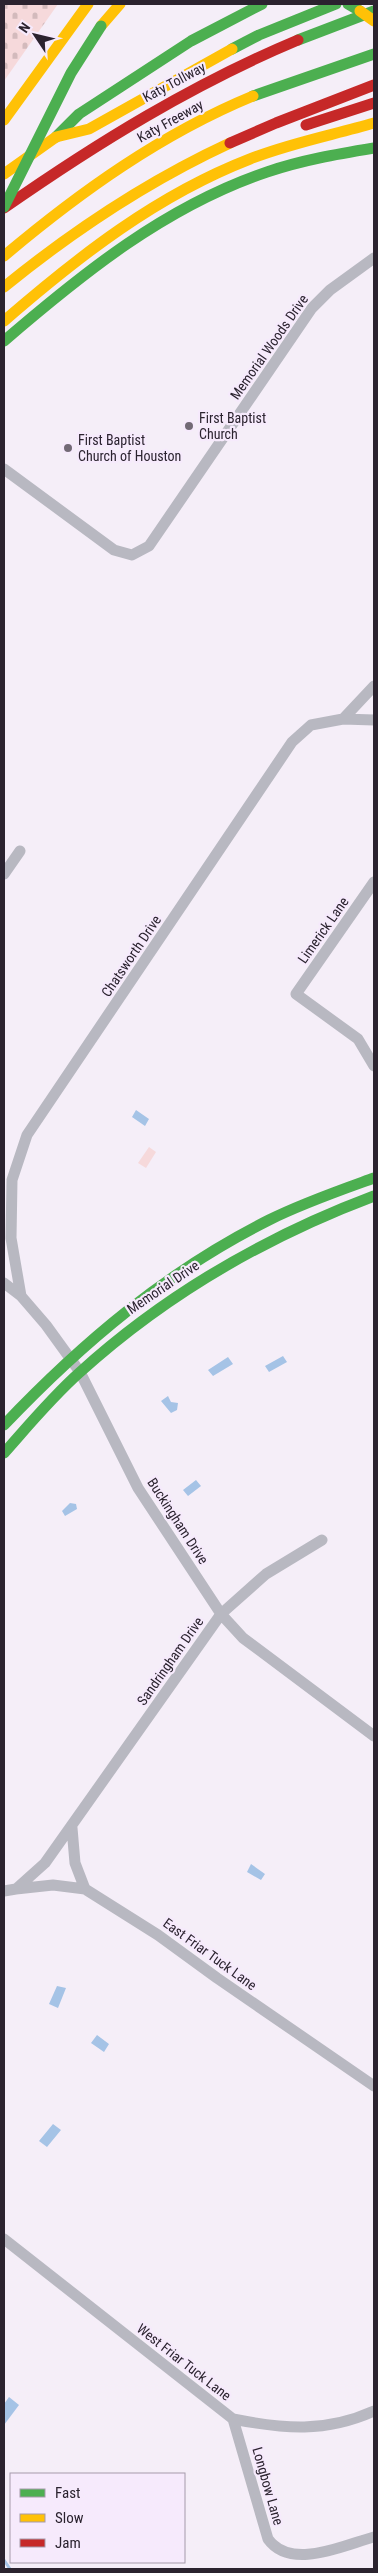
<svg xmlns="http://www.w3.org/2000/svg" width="378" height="2573" viewBox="0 0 378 2573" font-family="'Roboto Condensed',sans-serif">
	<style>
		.cemetery { fill: url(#cemetery-stones) }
		.park { fill: #f6d9db }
		.water { fill: #a5c3e6 }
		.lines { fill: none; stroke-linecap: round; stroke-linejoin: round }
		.stream { stroke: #a5c3e6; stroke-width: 3 }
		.street { stroke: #b8b8c1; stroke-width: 11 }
		.fast { stroke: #4caf50; stroke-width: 11 }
		.slow { stroke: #ffc107; stroke-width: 11 }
		.jam { stroke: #c62828; stroke-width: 11 }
		.fast-bridge { stroke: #4caf50; stroke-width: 11 }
		.slow-bridge { stroke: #ffc107; stroke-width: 11 }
		.poi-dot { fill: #726a75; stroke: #f6eafc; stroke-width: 2 }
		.labels { text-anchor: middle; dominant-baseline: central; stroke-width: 4.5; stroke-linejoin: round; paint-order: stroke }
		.street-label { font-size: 14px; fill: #2b232f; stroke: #f6eafc }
		.poi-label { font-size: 14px; fill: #2b232f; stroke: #f6eafc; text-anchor: start }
	</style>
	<defs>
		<pattern id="cemetery-stones" width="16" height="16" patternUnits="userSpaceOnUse" patternTransform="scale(1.25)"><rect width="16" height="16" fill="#f6d9db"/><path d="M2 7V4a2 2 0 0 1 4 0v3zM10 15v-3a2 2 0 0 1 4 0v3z" fill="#d3babc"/></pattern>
	</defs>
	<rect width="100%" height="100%" fill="#f5eef8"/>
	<path class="cemetery" d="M4,4H58L4,81Z"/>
	<path class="park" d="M149,1147L156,1152L146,1168L138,1163Z"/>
	<path class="water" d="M136,1110L149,1119L145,1126L132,1117Z
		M283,1356L287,1362L269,1372L265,1366Z
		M228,1357L233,1364L213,1376L208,1370Z
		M168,1396L171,1402L178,1403L177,1410L171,1413L161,1401Z
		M196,1480L201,1486L188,1496L183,1490Z
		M70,1503L76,1504L77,1509L65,1516L62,1511Z
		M251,1864L265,1874L261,1880L247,1872Z
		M57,1986L66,1988L58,2008L49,2004Z
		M97,2035L109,2044L104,2052L91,2043Z
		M53,2124L61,2130L47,2147L39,2141Z
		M9,2397L19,2405L4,2425V2404Z"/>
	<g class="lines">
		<path class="stream" d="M4,2560L10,2569"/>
		<path class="street" d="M4,469L114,550L132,555L149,546L312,308L330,290L374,258
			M343,719L374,720
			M4,874L20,851
			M374,882L296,994L358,1039L374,1066
			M4,1283L21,1296L46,1325L80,1372L138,1488L221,1614L243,1638L374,1736
			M21,1296L11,1238L12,1180L27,1135L292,742L311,725L343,719L374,686
			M72,1828L75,1863L85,1889
			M16,1889L53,1885L85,1889L158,1935L217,1978L374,2086
			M4,1891L16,1889L45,1863L221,1614L266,1574L322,1540
			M4,2239L233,2419C284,2429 325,2433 374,2411
			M233,2419L268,2539C291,2571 344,2545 374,2537"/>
		<path class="fast" d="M348,4L360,11
			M298,40L374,11
			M232,49L259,35L336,4
			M253,96L374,54
			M56,137L79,114L191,41L262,4
			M4,341C83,273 166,206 267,172C302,160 338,154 374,148
			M4,1425C82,1343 167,1271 269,1220C303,1203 338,1191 374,1178
			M4,1453C28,1426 52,1397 79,1373C166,1294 265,1237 374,1196"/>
		<path class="slow" d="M101,26L120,4
			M4,120L88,4
			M4,174L56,137L89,129L232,49
			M4,256C80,192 161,134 253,96
			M4,287C74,230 148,181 230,143
			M4,321C79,256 157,195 250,159C290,143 333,135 374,123"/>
		<path class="jam" d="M306,125L374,103
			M230,143L276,123L374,85
			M4,208C97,143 193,84 298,40"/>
		<path class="fast-bridge" d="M4,207L71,73L101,26"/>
		<path class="slow-bridge" d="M360,11L374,21"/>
	</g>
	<g class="poi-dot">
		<circle cx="189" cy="426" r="5"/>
		<circle cx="68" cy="448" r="5"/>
	</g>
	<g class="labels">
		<g class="street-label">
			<text transform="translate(174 82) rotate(-28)">Katy Tollway</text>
			<text transform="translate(170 121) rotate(-29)">Katy Freeway</text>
			<text transform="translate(269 347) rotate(-55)">Memorial Woods Drive</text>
			<text transform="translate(323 930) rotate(-55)">Limerick Lane</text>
			<text transform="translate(131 956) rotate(-56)">Chatsworth Drive</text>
			<text transform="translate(163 1287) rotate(-34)">Memorial Drive</text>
			<text transform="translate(178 1521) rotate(57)">Buckingham Drive</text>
			<text transform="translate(170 1661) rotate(-55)">Sandringham Drive</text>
			<text transform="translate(210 1954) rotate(36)">East Friar Tuck Lane</text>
			<text transform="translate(184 2362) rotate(38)">West Friar Tuck Lane</text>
			<text transform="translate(268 2486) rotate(74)">Longbow Lane</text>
		</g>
		<g class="poi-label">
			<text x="199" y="418">First Baptist<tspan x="199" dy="16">Church</tspan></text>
			<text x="78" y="440">First Baptist<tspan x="78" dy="16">Church of Houston</tspan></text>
		</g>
	</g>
	<rect width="378" height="2573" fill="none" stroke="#2b232f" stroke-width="10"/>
	<rect x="10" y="2473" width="175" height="90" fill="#f6eafc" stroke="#a59aaa"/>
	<rect x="20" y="2489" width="25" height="8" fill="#4caf50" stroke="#a59aaa"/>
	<text x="55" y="2498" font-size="15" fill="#2b232f">Fast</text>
	<rect x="20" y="2514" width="25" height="8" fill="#ffc107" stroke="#a59aaa"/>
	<text x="55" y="2523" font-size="15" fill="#2b232f">Slow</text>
	<rect x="20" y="2539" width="25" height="8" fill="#c62828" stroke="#a59aaa"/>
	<text x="55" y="2548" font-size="15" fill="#2b232f">Jam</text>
	<g transform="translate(35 35) rotate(305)" stroke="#f6eafc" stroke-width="4" paint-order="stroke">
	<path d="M0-4L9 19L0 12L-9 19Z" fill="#2b232f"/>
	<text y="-8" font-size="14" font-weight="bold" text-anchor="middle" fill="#2b232f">N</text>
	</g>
</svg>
